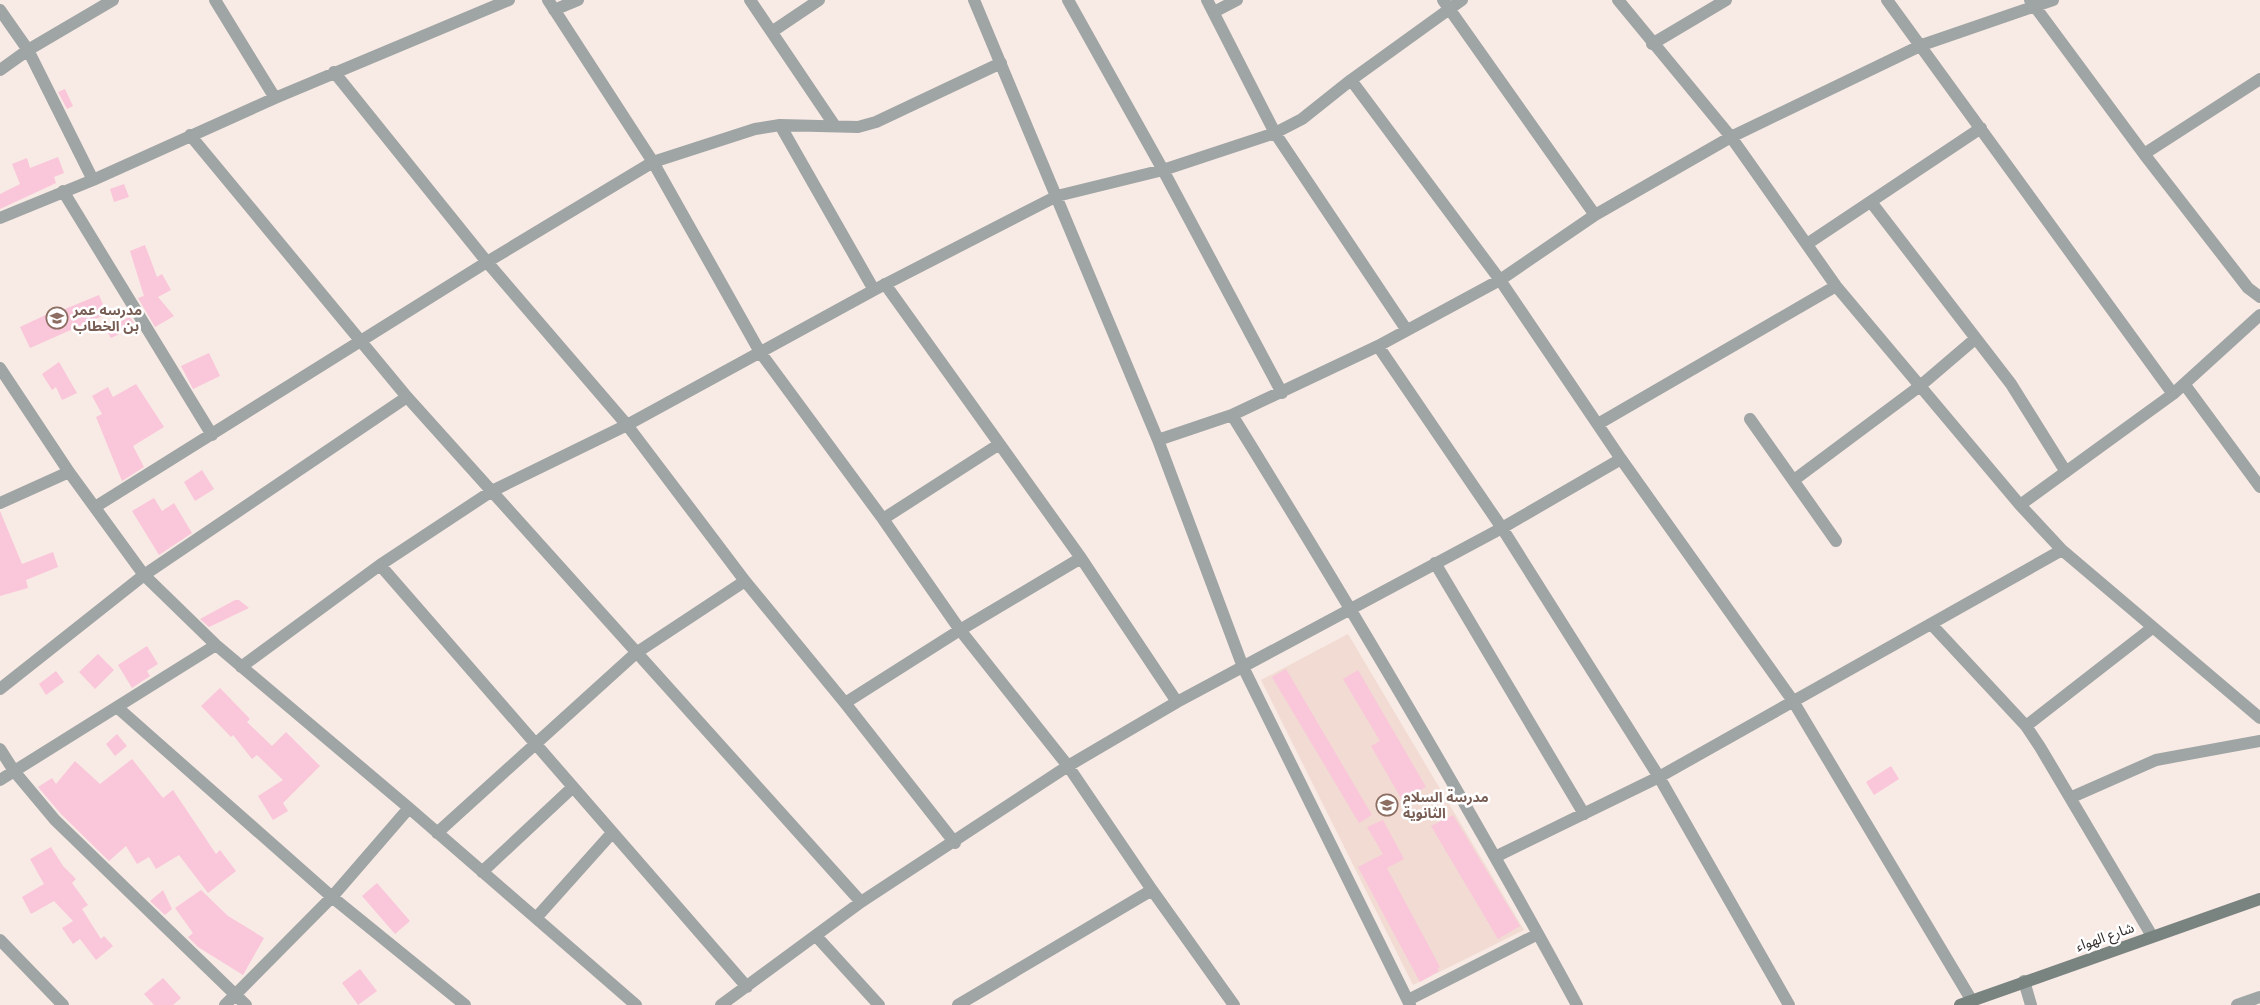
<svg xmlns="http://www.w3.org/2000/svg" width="2260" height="1005" viewBox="0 0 2260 1005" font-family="'Nunito Sans','Noto Sans Arabic',sans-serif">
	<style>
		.built { fill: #f1dbd3 }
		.building { fill: #fac6da }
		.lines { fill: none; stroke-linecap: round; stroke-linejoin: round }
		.street { stroke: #9fa5a4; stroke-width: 12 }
		.secondary { stroke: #798380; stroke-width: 12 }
		.labels { text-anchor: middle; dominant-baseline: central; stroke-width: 5; stroke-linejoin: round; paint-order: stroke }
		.education-label { font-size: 14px; font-weight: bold; fill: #785e54; stroke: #fff; text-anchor: start }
		.street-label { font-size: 14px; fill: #342f2d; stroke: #fff }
	</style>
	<rect width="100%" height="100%" fill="#f8eae5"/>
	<path class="built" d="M1348,634L1524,930L1413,985L1261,680Z"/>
	<path class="building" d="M65,89L73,106L67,109L58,92Z
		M58,157L64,173L54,177L56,183L0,209V194L20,184L12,164L27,158L30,168Z
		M124,184L129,197L114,202L110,189Z
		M145,245L157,277L162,274L171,290L158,297L174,316L155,327L138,298L144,296L130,251Z
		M99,295L107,314L30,348L20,327L52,312L53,314Z
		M128,314L136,326L111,338L107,331L129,316Z
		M209,353L220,376L193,389L181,366Z
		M59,362L77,393L62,400L56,387L52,390L42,374Z
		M136,384L164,427L133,446L144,467L122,481L96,417L102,414L92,396L108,387L113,397Z
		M202,470L214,489L195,501L184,482Z
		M154,498L162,511L174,503L192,533L159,555L132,511Z
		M0,511L22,564L53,552L58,567L26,580L28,588L0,596Z
		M235,600H239L249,608L209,627L200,619Z
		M147,646L158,664L147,671L150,676L132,688L118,665Z
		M98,654L114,670L95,689L79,672Z
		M1286,669L1372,815L1359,823L1272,677Z
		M1358,670L1426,787L1402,800L1371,746L1380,741L1343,679Z
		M56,671L64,682L46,695L39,684Z
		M220,688L250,719L247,722L272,746L286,732L320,766L283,803L288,811L273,820L258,796L283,780L257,755L252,759L233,735L231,737L201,706Z
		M117,734L127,746L115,756L106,744Z
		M132,759L163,798L173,790L216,854L220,850L236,871L208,893L179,855L156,869L149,857L137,864L126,846L109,861L61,814L38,787L52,778L56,784L75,761L100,784Z
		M1891,766L1899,779L1874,795L1866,782Z
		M1453,815L1520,926L1498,939L1431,826Z
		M1383,820L1404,859L1387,868L1440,967L1437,968L1439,971L1420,982L1358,867L1383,854L1367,827Z
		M51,847L63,866L76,879L72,883L88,905L82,909L101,939L104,936L113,946L96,960L80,939L73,944L62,928L73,921L54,901L31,914L22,897L44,884L30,859Z
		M377,883L410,921L395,934L362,896Z
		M163,890L172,909L165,915L150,901Z
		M201,890L228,916L264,938L243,975L198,947L188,937L193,933L175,908Z
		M360,969L377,991L358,1005L342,983Z
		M163,978L181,998L173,1005H154L144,994Z"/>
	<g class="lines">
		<path class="street" d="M215,0L275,98
			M548,0L653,162L760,352L883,519L960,630L1068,766L1152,890L1234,1005
			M750,0L835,126
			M974,0L1158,440L1243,667L1410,1005
			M1068,0L1163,170L1282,393
			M1207,0L1275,133L1406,329
			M1443,0L1595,215
			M1618,0L1731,137L1836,286L2020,505L2062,550L2260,718
			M1887,0L2173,394
			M2030,0L2144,154L2248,288L2260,297
			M0,10L28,50L93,180
			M554,10L578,0
			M1214,12L1237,0
			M773,31L819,0
			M1652,44L1726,0
			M0,70L28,50L113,0
			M334,72L487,262L627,425L745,581L845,703L955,843
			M1351,80L1500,280L1621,459L1793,701L1972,1001
			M780,125L874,290
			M190,135L407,397L861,902
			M2144,154L2260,79
			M63,191L212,435
			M1871,202L2011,384L2066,472
			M0,218L93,180L275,98L509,0
			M1807,244L1981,128
			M885,284L1081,558L1177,702
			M1378,346L1502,528L1659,777L1789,1005
			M0,368L69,472L144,575L216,645L409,808L636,1005
			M2185,385L2260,487
			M1232,415C1352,609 1468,804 1577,1005
			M1750,419L1836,541
			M1598,424L1836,286
			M1158,440L1232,415L1378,346L1500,280L1595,215L1731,137L1922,45L2053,0
			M1794,480L1920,386L1975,339
			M0,503L69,472
			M2020,505L2173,394L2260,315
			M95,507L487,262L653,162L755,129L780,125L858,127L876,122L1001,63
			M883,519L998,445
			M1435,563L1584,814
			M380,565L747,987
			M1932,625L2026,726L2040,747L2152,936
			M241,667L380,565L492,491L627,425L874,290L1057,196L1163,170L1275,133L1302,119L1351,80L1462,0
			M0,689L144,575L407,397
			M845,703L960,630L1081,558
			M118,708L332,897L465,1005
			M2026,726L2152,628
			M0,749L14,771L55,820L246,1005
			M0,780L216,645
			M2072,797L2156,760L2260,741
			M437,833L636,653L745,581
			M1495,857L1659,777L2062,550
			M482,872L573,787
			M536,918L612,833
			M817,937L879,1005
			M0,940L63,1005
			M2024,981L2031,1005
			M1408,1000L1538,934
			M225,1005L332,897L409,808
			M721,1005L861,902L1068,766L1177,702L1502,528L1621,459
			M958,1005L1152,890
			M2237,1005L2260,997"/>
		<path class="secondary" d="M1960,1005L2260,899"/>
	</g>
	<defs>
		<g id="school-ring" transform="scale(1.125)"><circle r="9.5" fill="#fff" stroke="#8d6e63" stroke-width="1.5"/><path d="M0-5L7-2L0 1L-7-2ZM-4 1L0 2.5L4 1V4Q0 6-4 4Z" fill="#8d6e63"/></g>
	</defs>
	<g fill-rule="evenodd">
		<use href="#school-ring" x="57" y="318"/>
		<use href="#school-ring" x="1387" y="805"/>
	</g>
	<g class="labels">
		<g class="education-label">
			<text x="73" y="310">مدرسه عمر<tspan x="73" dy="16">بن الخطاب</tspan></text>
			<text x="1403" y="797">مدرسة السلام<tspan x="1403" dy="16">الثانوية</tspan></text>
		</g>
		<g class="street-label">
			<text transform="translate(2105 937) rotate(-19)">شارع الهواء</text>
		</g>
	</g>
</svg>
